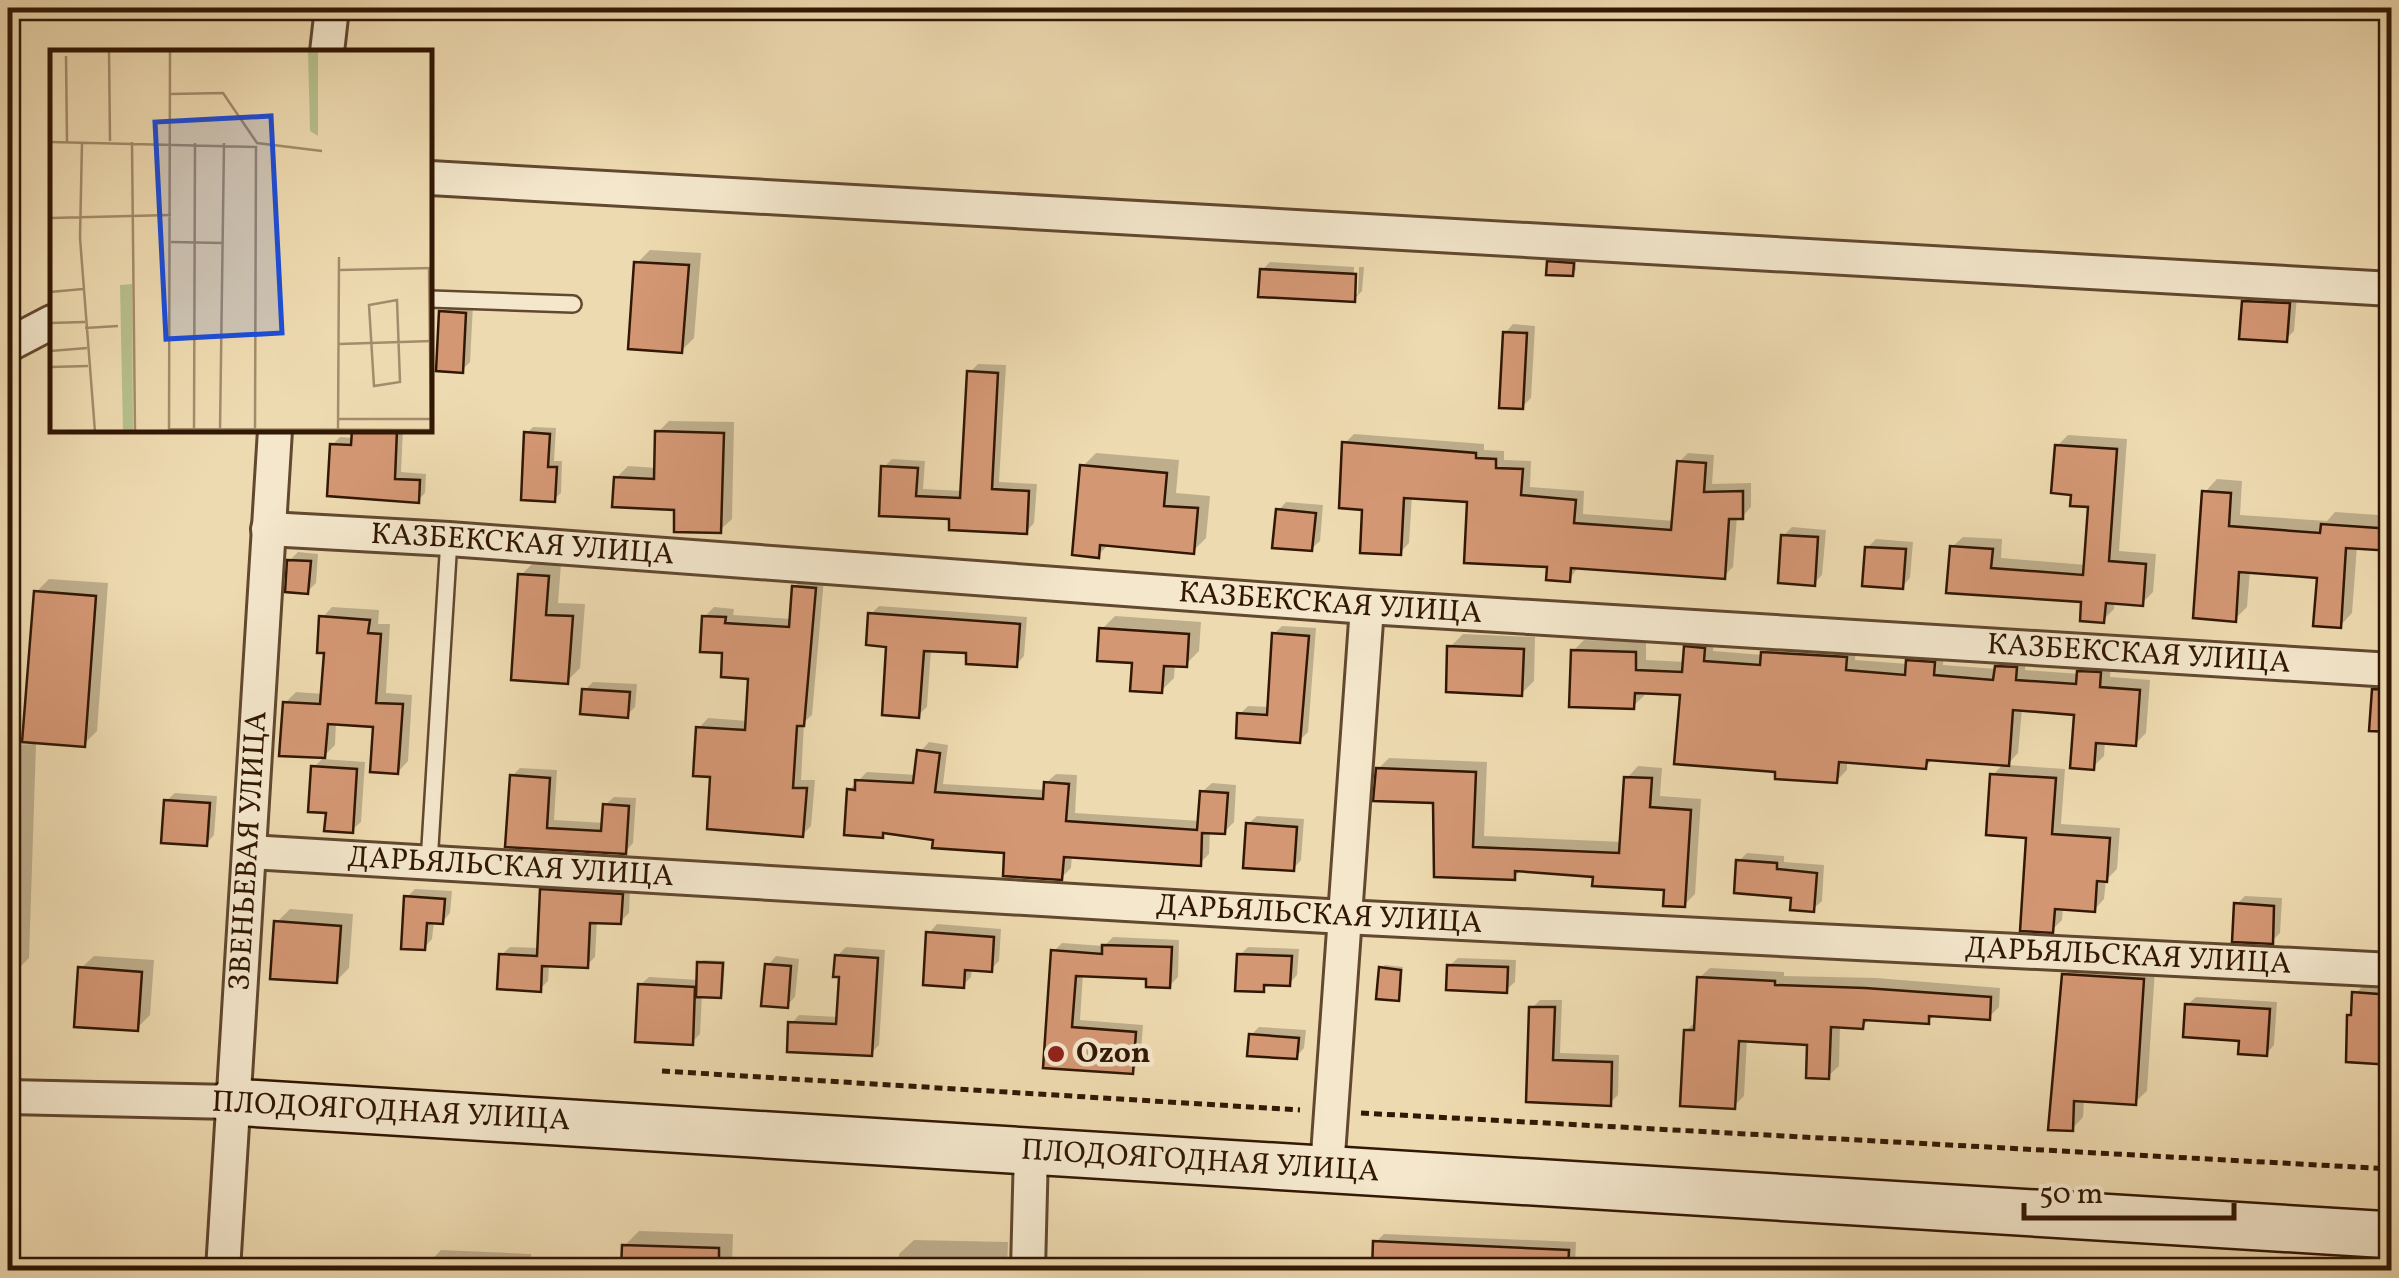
<svg xmlns="http://www.w3.org/2000/svg" width="2399" height="1278" viewBox="0 0 2399 1278" font-family="Vollkorn,serif">
	<style>
		.shadow { fill: #0003 }
		.building { fill: #d49774; stroke: #321704; stroke-width: 2.5 }
		.lines { fill: none; stroke-linecap: round; stroke-linejoin: round }
		.lane-casing { stroke: #61482f; stroke-width: 20 }
		.street-casing { stroke: #61482f; stroke-width: 38 }
		.secondary-casing { stroke: #321704; stroke-width: 50 }
		.path { stroke: #321704; stroke-width: 5; stroke-dasharray: 8 5; stroke-linecap: butt }
		.lane { stroke: #f4e7cc; stroke-width: 15 }
		.street { stroke: #f4e7cc; stroke-width: 32 }
		.secondary { stroke: #f4e7cc; stroke-width: 45 }
		.poi-dot { fill: #8f2418; stroke: #f4e7cc; stroke-width: 4 }
		.labels { text-anchor: middle; dominant-baseline: central; stroke-width: 9; stroke-linejoin: round; paint-order: stroke }
		.street-label { font-size: 30px; fill: #321704; stroke: #f4e7cc }
		.poi-label { font-size: 30px; font-weight: bold; fill: #321704; stroke: #f4e7cc; text-anchor: start }
		.inset-road { fill: none; stroke: #a38c6b; stroke-width: 2.5 }
		.view { fill: #1d4ed8; fill-opacity: 0.15; stroke: #1d4ed8; stroke-width: 5 }
		.inset-edge { fill: none; stroke: #321704; stroke-width: 5 }
	</style>
	<rect width="100%" height="100%" fill="#eedab0"/>
	<filter id="stains"><feTurbulence type="fractalNoise" baseFrequency=".002" numOctaves="4"/><feColorMatrix values="0 0 0 0 .2 0 0 0 0 .09 0 0 0 0 .02 0 0 0 .5 -.17"/></filter>
	<radialGradient id="worn" r=".72"><stop offset=".6" stop-color="#630" stop-opacity="0"/><stop offset="1" stop-color="#630" stop-opacity=".3"/></radialGradient>
	<path class="shadow" d="M650,250L701,253L694,338L681,351L637,263Z
		M1553,259L1576,260V270L1572,274L1549,262Z
		M1270,262L1354,267L1353,294H1358L1359,267H1364L1362,291L1354,299L1262,270Z
		M2253,293L2297,296L2294,331L2286,339L2245,302Z
		M450,304L473,305L470,362L462,370L442,312Z
		M1513,324L1535,326L1531,398L1522,407L1505,333Z
		M978,364L1006,365L999,482L1037,484L1034,523L1026,532L952,517L882,513L884,467L892,459L925,461L923,489L963,491L970,372Z
		M669,421L734,422L732,519L720,530L616,478L628,466L657,468L658,432Z
		M533,427L556,428L554,461H562L561,493L554,499L526,434Z
		M355,430H403L401,472L426,474L425,493L418,500L332,445L340,437L354,438Z
		M1354,434L1484,444V450L1504,451V460L1531,461L1530,487L1584,491L1583,514L1674,521L1679,462L1688,453L1714,455L1712,484L1751,483V507L1742,517H1737L1733,567L1724,576L1579,566L1569,580L1470,499L1412,496L1409,543L1400,553L1365,507L1345,443Z
		M2068,435L2127,439L2119,551L2156,554L2153,592L2142,603L2115,601L2114,609L2103,620L2084,599L1949,590L1952,547L1963,537L2002,539L2001,558L2086,565L2091,505L2073,492L2057,446Z
		M1096,453L1179,460L1176,493L1210,496L1206,538L1193,551L1109,544L1098,555L1083,466Z
		M2217,479L2242,481L2240,515L2327,521L2335,512L2392,516V549L2357,546L2352,613L2340,626L2320,575L2250,570L2247,607L2235,619L2205,492Z
		M1286,502L1323,505L1320,541L1311,549L1278,511Z
		M1792,527L1826,530L1822,575L1814,583L1783,536Z
		M1876,539L1913,542L1910,578L1902,587L1867,548Z
		M298,552L318,554L316,583L308,591L289,561Z
		M534,562L561,564L558,603L585,604L580,668L567,681L521,575Z
		M803,578L824,579L812,715L804,722L801,780H815L811,826L802,835L713,774L699,728L708,718L748,721L751,676L725,651L704,617L714,607L734,609L733,615L792,619L794,587Z
		M49,579L108,583L97,731L84,744L36,592Z
		M879,606L1027,617L1024,656L1016,665L969,651L931,649L927,707L918,715L889,644L871,614Z
		M332,607L379,610L378,624H390L386,693L412,695L408,761L398,772L375,724L336,722L335,745L324,756L285,703L296,692L324,694L326,651L322,618Z
		M1115,616L1201,622L1199,651L1186,664H1175L1174,678L1161,691L1102,629Z
		M1282,626L1316,628L1308,732L1300,740L1240,714L1248,706L1270,707L1274,634Z
		M1463,634L1535,637L1534,681L1521,694L1450,647Z
		M1697,637L1714,638L1713,651L1763,655L1774,642L1856,647L1855,660L1908,664L1919,651L1944,652L1943,665L1997,669L2008,656L2026,657L2025,670L2080,674L2090,661L2111,662L2110,677L2150,680L2146,733L2135,744L2105,741L2104,756L2093,767L2077,713L2022,709L2018,753L2007,765L2065,769L2061,824L2120,828L2117,869L2106,880L2104,899L2094,910L2063,907L2062,920L2052,930L2029,835L1993,775L2004,763L1934,758L1925,767L1847,760V770L1836,781L1778,770L1682,693L1644,691V696L1633,706L1573,651L1584,640L1646,642V660L1685,662L1686,648Z
		M2384,680L2392,681V730L2374,690Z
		M593,682L637,684L635,707L627,715L585,690Z
		M929,742L948,745L943,784L1046,790V783L1056,774L1077,775L1075,813L1200,821L1202,792L1212,783L1236,785L1234,822L1224,832L1210,831L1209,854L1200,863L1072,855L1071,868L1062,877L1007,851L886,831L882,835L849,790L867,772L917,775L920,752Z
		M36,744L29,958L16,971L8,970V745Z
		M1389,758L1487,762L1484,836L1623,842L1627,778L1638,766L1662,768L1660,796L1701,799L1695,894L1684,905L1667,888L1596,875L1522,869L1514,878L1437,875L1436,801L1378,769Z
		M322,759L365,762L361,822L352,830L328,811L314,767Z
		M520,768L557,770L554,820L604,823L605,805L614,797L636,798L633,843L625,852L508,845L512,776Z
		M175,793L217,796L214,835L206,844L166,801Z
		M1257,816L1304,819L1301,860L1293,869L1248,824Z
		M1747,853L1784,856V862L1824,865L1822,901L1813,909L1739,861Z
		M551,882L630,887L629,913L620,922L597,921L595,957L587,965L549,964L548,981L540,989L501,955L510,947L540,948L543,890Z
		M415,889L452,891L450,913L442,922L434,921L432,939L424,948L407,897Z
		M2392,892V930H2384L2385,899Z
		M2245,896L2282,898L2280,933L2272,941L2237,904Z
		M290,909L353,914L349,968L336,981L277,922Z
		M937,924L1001,929L999,961L991,969L972,968L971,977L963,985L929,933Z
		M1113,937L1179,940L1178,977L1169,986L1149,976L1083,974L1080,1020L1143,1025L1140,1063L1132,1071L1045,1066L1054,951L1062,943L1104,946Z
		M846,947L885,950L879,1045L871,1053L791,1024L799,1015L839,1017L842,975L837,956Z
		M1248,947L1299,949L1297,975L1289,984L1269,983L1262,990L1240,955Z
		M94,956L154,960L150,1015L137,1028L81,968Z
		M776,956L799,959L795,997L787,1005L768,965Z
		M1458,958L1516,960L1515,982L1506,990L1449,966Z
		M703,960L725,961L723,992L720,996L702,995L700,1034L692,1042L640,985L649,977L699,980L700,963Z
		M2076,964L2155,969L2147,1091L2135,1102L2084,1099L2083,1117L2072,1129L2064,976Z
		M1385,965L1403,967L1401,995L1398,998L1381,969Z
		M1710,968L1784,972V976L1876,978L2000,988L1999,1007L1989,1017L1936,1014L1928,1021L1871,1018L1862,1026L1840,1025L1839,1066L1828,1076L1809,1043L1747,1039L1744,1096L1734,1106L1686,1031L1697,1020L1699,978Z
		M2368,981L2392,982V1063L2350,1016L2354,1012L2355,994Z
		M2196,997L2277,1002L2274,1045L2266,1054L2187,1005Z
		M1540,1000H1562L1560,1053L1619,1055L1618,1095L1610,1103L1528,1100L1532,1008Z
		M1259,1027L1306,1030L1304,1048L1296,1057L1251,1035Z
		M639,1231L733,1234L732,1265L899,1270V1254L914,1240L1008,1242L1007,1270H332L340,1262L426,1266L441,1250L531,1254V1264L624,1267V1246Z
		M1384,1234L1576,1242L1575,1266L1571,1270L1406,1268V1270H1375L1376,1242Z"/>
	<path class="building" d="M1547,261L1574,263L1573,276L1546,275Z
		M634,262L689,265L682,353L628,349Z
		M1260,269L1356,274L1355,302L1258,297Z
		M2242,301L2290,303L2287,342L2239,339Z
		M439,311L466,313L463,373L436,371Z
		M1503,332L1527,333L1523,409L1499,408Z
		M967,371L998,373L992,489L1029,491L1027,534L949,530V519L879,516L881,466L918,468L916,496L960,498Z
		M352,430H397L395,479L420,480L419,503L327,496L330,444L351,445Z
		M655,431L724,433L721,533L674,532V510L612,507L614,477L654,479Z
		M524,432L550,434L548,467H557L555,502L521,500Z
		M1342,442L1476,453V458L1496,459V468L1523,469L1521,495L1576,500L1574,523L1671,530L1677,461L1706,463L1704,492L1743,491V519H1729L1725,579L1571,568L1570,582L1546,580L1547,567L1464,563L1467,502L1404,498L1401,555L1360,553L1362,510L1339,508Z
		M2055,445L2117,449L2109,561L2146,564L2143,606L2106,603L2104,623L2080,621L2081,602L1946,593L1950,546L1993,549L1991,568L2083,575L2088,507L2070,506L2071,495L2051,493Z
		M1080,465L1167,473L1164,506L1198,508L1194,554L1100,545L1099,558L1072,555Z
		M2202,491L2231,493L2229,526L2320,533L2321,524L2392,529V551L2346,548L2341,628L2313,626L2317,578L2239,572L2236,622L2193,618Z
		M1276,509L1316,513L1312,551L1272,548Z
		M1781,535L1818,537L1815,586L1778,583Z
		M1865,547L1906,549L1903,589L1862,586Z
		M287,560L311,561L308,594L285,592Z
		M518,574L549,576L546,615L573,616L568,684L511,680Z
		M792,586L816,588L804,726H797L793,788H807L803,837L707,829L710,777L693,776L696,727L745,730L748,679L721,677L722,653L700,652L702,616L726,617L725,623L789,627Z
		M34,591L96,596L85,747L22,742Z
		M868,613L1020,624L1017,667L966,664V653L924,651L919,718L882,715L886,647L866,645Z
		M319,616L370,620L368,633L381,634L376,703L403,704L398,774L370,772L373,727L328,724L325,758L279,756L283,702L320,704L324,653H317Z
		M1099,628L1189,634L1187,667L1164,666L1162,693L1130,691L1132,663L1097,661Z
		M1272,633L1309,636L1300,743L1236,738L1237,713L1267,715Z
		M1447,646L1524,649L1522,696L1446,692Z
		M1684,646L1705,648L1704,661L1760,665L1761,652L1847,657L1846,670L1905,675L1906,660L1935,662L1934,675L1993,680L1995,666L2017,667L2016,680L2076,684L2077,671L2101,672L2100,687L2140,690L2136,746L2096,743L2094,770L2070,768L2074,715L2013,710L2009,766L1927,760L1926,769L1839,762L1837,783L1775,779V772L1674,764L1680,695L1635,693L1634,709L1569,707L1571,650L1636,652V670L1682,672Z
		M582,689L630,692L628,718L580,714Z
		M2372,689L2392,690V732L2369,731Z
		M917,750L940,753L935,792L1043,799L1044,782L1069,784L1066,821L1197,830L1200,791L1228,793L1225,834L1202,833L1201,866L1064,857L1062,880L1003,876L1004,853L932,848L933,840L883,833V838L844,835L847,789L855,790V780L913,783Z
		M311,766L357,769L353,833L324,831L326,813L308,812Z
		M1376,768L1476,772L1473,847L1619,853L1624,777L1652,778L1650,807L1691,810L1685,907L1663,906L1664,890L1592,886L1593,877L1515,871V880L1434,877L1433,803L1373,801Z
		M1990,774L2056,778L2052,834L2110,838L2107,882L2097,881L2095,912L2055,909L2053,933L2020,931L2026,838L1986,835Z
		M510,775L550,778L547,828L601,831L603,804L629,806L626,854L505,847Z
		M164,800L210,803L207,846L161,843Z
		M1246,823L1297,827L1294,871L1243,868Z
		M1736,860L1777,863V869L1817,873L1814,912L1790,910L1791,898L1734,893Z
		M540,889L623,894L621,924L590,923L588,968L542,966L541,992L497,989L499,954L537,956Z
		M404,896L445,899L443,924L427,923L425,950L401,949Z
		M2234,903L2274,906L2273,944L2232,942Z
		M274,921L341,926L337,983L270,979Z
		M926,932L994,937L992,972L965,970L964,988L923,985Z
		M1102,945L1172,947L1170,988L1146,987V979L1076,976L1072,1027L1136,1032L1133,1074L1043,1068L1051,950L1102,954Z
		M1237,954L1292,956L1290,986L1264,985V992L1235,991Z
		M835,955L878,958L872,1056L787,1052L788,1022L836,1024L839,977H833Z
		M697,962L723,963L721,998L696,997Z
		M765,964L791,966L788,1008L761,1006Z
		M1447,965L1508,967L1507,993L1446,990Z
		M78,967L142,972L138,1031L74,1027Z
		M1379,967L1401,970L1399,1001L1376,999Z
		M2062,974L2144,979L2136,1105L2074,1101L2073,1131L2048,1130Z
		M1697,977L1775,981V985L1865,988L1991,997L1990,1020L1929,1016V1024L1864,1020L1863,1029L1831,1027L1829,1079L1806,1078L1807,1045L1739,1041L1735,1109L1680,1106L1684,1030H1694Z
		M638,984L695,987L693,1045L635,1042Z
		M2352,992L2392,995V1065L2346,1062L2347,1015H2351Z
		M2185,1004L2270,1009L2267,1056L2238,1054L2239,1041L2183,1037Z
		M1529,1007H1555L1553,1060L1612,1062L1611,1106L1526,1102Z
		M1249,1034L1299,1038L1297,1059L1247,1056Z
		M1373,1241L1569,1250L1568,1270H1372Z
		M622,1245L719,1248V1270H621Z"/>
	<g class="lines">
		<g class="lane-casing">
			<path id="lane" d="M430,299L573,304
				M429,863L449,539"/>
		</g>
		<g class="street-casing">
			<g id="street">
				<path d="M327,52L332,8"/>
				<path d="M430,178L2392,289"/>
				<path d="M8,345L52,322"/>
				<path id="s1" d="M268,529L449,539L1367,607L2392,670"/>
				<path id="s2" d="M249,852L1344,917L2392,970"/>
				<path d="M8,1097L232,1102"/>
				<path d="M1327,1169L1367,607"/>
				<path id="s3" d="M223,1270L275,430"/>
				<path d="M1028,1270L1031,1151"/>
			</g>
		</g>
		<g class="secondary-casing">
			<g id="secondary">
				<path id="s4" d="M232,1102L2392,1235"/>
			</g>
		</g>
		<path class="path" d="M662,1071L1300,1110
			M1361,1113L2392,1169"/>
		<use href="#lane" class="lane"/>
		<use href="#street" class="street"/>
		<use href="#secondary" class="secondary"/>
	</g>
	<circle class="poi-dot" cx="1056" cy="1054" r="10"/>
	<g class="labels">
		<g class="street-label">
			<text stroke="none"><textPath href="#s1" startOffset="255">КАЗБЕКСКАЯ УЛИЦА</textPath></text>
			<text stroke="none"><textPath href="#s1" startOffset="1065">КАЗБЕКСКАЯ УЛИЦА</textPath></text>
			<text stroke="none"><textPath href="#s1" startOffset="1875">КАЗБЕКСКАЯ УЛИЦА</textPath></text>
			<text stroke="none"><textPath href="#s3" startOffset="420">ЗВЕНЬЕВАЯ УЛИЦА</textPath></text>
			<text stroke="none"><textPath href="#s2" startOffset="262">ДАРЬЯЛЬСКАЯ УЛИЦА</textPath></text>
			<text stroke="none"><textPath href="#s2" startOffset="1072">ДАРЬЯЛЬСКАЯ УЛИЦА</textPath></text>
			<text stroke="none"><textPath href="#s2" startOffset="1882">ДАРЬЯЛЬСКАЯ УЛИЦА</textPath></text>
			<text transform="translate(391 1112) rotate(3)">ПЛОДОЯГОДНАЯ УЛИЦА</text>
			<text stroke="none"><textPath href="#s4" startOffset="970">ПЛОДОЯГОДНАЯ УЛИЦА</textPath></text>
		</g>
		<g class="poi-label">
			<text x="1076" y="1054">Ozon</text>
		</g>
	</g>
	<g transform="translate(50 50)">
		<rect width="382" height="382" fill="#eedab0"/>
		<path d="M258,0H268V86L260,81ZM82,234L83,382H73L70,235Z" fill="#b7c08c"/>
		<path class="inset-road" d="M59,0L60,91M16,6L17,92M120,44L173,43L207,93L272,101M0,92L206,97L205,380M32,92L30,188L45,382M82,92L85,382M0,168L121,165M121,192L172,193M379,218L381,380M289,220L383,218M0,242L33,239M347,250L350,332L324,336L319,255ZM0,273L35,272M35,278L68,276M289,294L382,291M0,301L37,298M0,317L38,316M288,369H381M119,379L383,380M144,380L145,93M170,380L174,93M288,380L289,207M119,382L120,0"/>
		<path class="view" d="M221,66L232,283L116,289L105,72Z"/>
		<rect width="382" height="382" class="inset-edge"/>
	</g>
	<rect width="2399" height="1278" fill="none" stroke="#eedab0" stroke-width="40"/>
	<rect x="10" y="10" width="2379" height="1258" fill="none" stroke="#321704" stroke-width="5"/>
	<rect x="20" y="20" width="2359" height="1238" fill="none" stroke="#321704" stroke-width="2.5"/>
	<path d="M2024 1203v15h210v-15" fill="none" stroke="#321704" stroke-width="5"/>
	<text x="2039" y="1203" font-size="30" fill="#321704" stroke="#f4e7cc" stroke-width="8" paint-order="stroke">50 m</text>
	<rect width="100%" height="100%" filter="url(#stains)"/>
	<rect width="100%" height="100%" fill="url(#worn)"/>
</svg>
